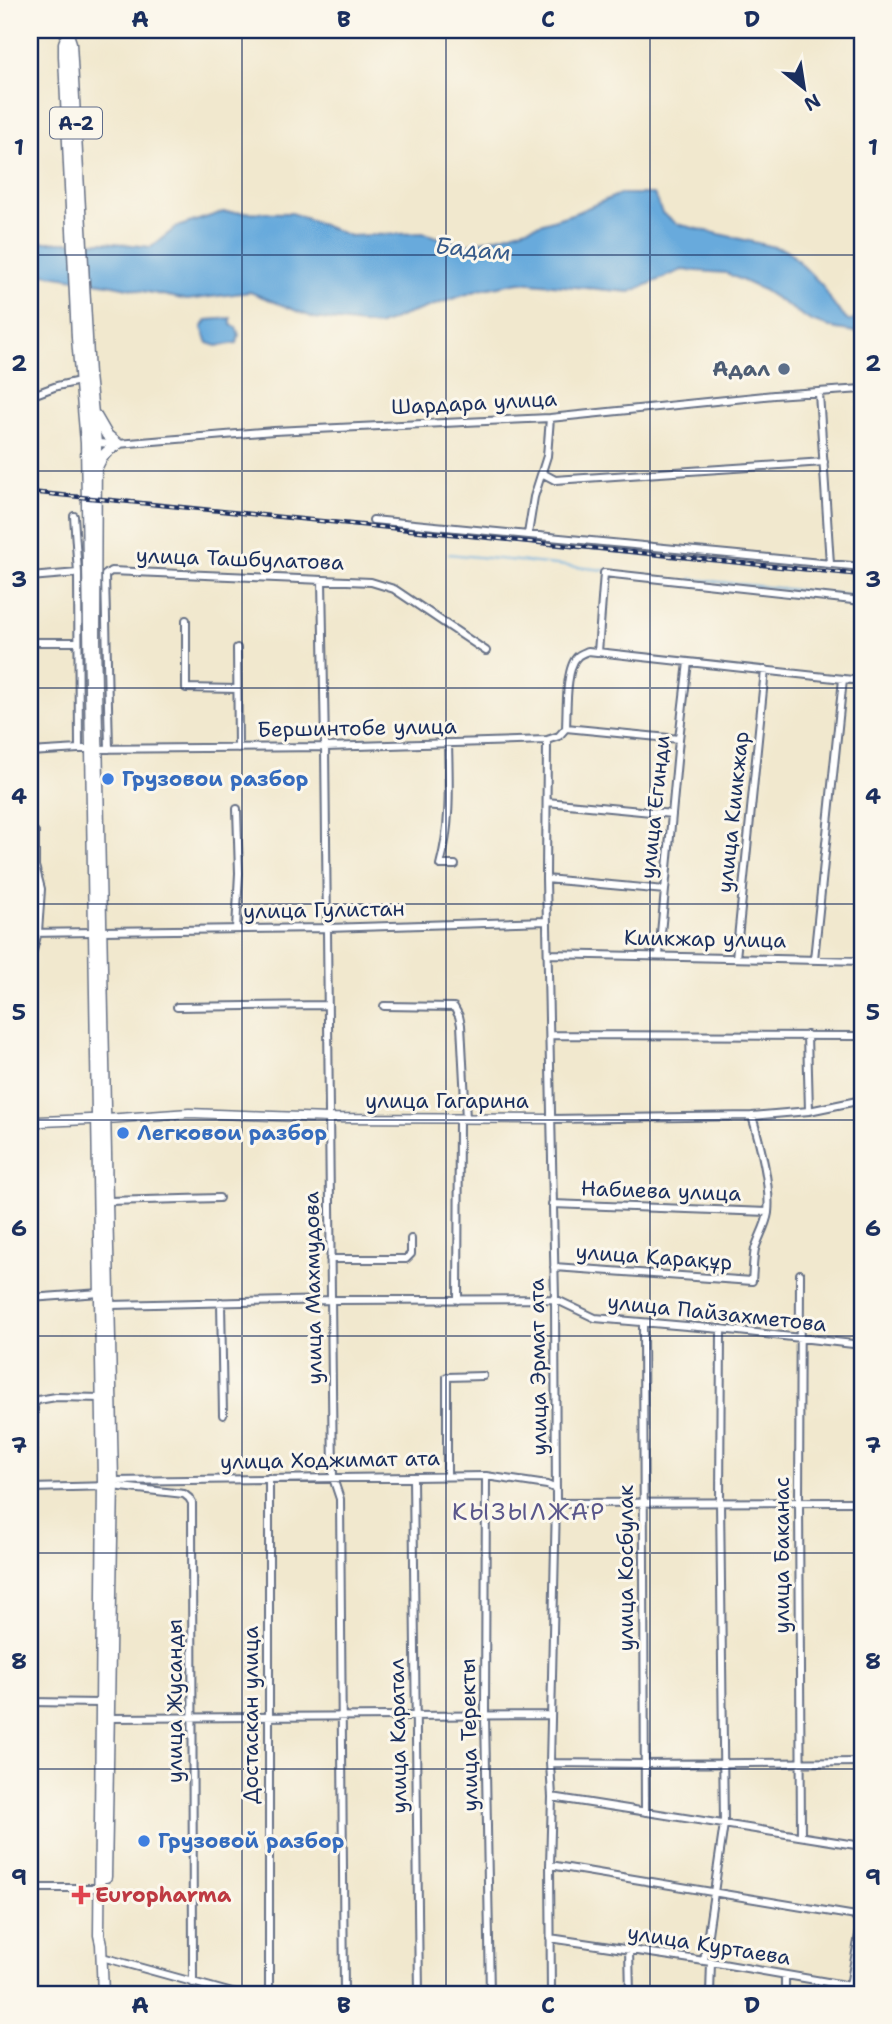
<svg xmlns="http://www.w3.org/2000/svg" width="892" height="2024" viewBox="0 0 892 2024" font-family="'Shantell Sans',sans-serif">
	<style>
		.water { fill: #67aadc; stroke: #416c9d; stroke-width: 2 }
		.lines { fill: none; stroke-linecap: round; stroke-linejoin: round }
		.stream { stroke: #67aadc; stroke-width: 2 }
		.minor-casing { stroke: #667085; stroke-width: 10 }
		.tertiary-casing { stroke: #667085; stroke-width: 11 }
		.secondary-casing { stroke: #667085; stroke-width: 12 }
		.trunk-casing { stroke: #667085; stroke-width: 13 }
		.minor { stroke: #fff; stroke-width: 6 }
		.tertiary { stroke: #fff; stroke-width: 8 }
		.secondary { stroke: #fff; stroke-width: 9 }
		.trunk { stroke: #fff; stroke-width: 10 }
		.rail-casing { stroke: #1b2f5e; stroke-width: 4.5 }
		.rail { stroke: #fbf7ec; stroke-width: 2; stroke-dasharray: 5; stroke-linecap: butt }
		.grid { fill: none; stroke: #1b2f5e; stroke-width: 2; stroke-opacity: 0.55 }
		.service-dot { fill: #5c6f8a; stroke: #fbf7ec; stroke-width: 2.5 }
		.shop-dot { fill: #3f7fe0; stroke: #fbf7ec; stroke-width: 2.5 }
		.health-dot { fill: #e0444e; stroke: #fbf7ec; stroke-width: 2.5 }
		.labels { text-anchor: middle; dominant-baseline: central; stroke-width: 6; stroke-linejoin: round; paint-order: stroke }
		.shield { fill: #fbf7ec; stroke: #5e6b89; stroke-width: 2 }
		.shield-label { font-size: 19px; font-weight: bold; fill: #1b2f5e }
		.service-label { font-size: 21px; font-weight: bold; fill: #4e5e75; stroke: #fbf7ec; text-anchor: end }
		.street-label { font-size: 21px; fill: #1b2f5e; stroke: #fbf7ec }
		.shop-label { font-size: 21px; font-weight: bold; fill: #366cbe; stroke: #fbf7ec; text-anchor: start }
		.health-label { font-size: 21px; font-weight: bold; fill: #be3a42; stroke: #fbf7ec; text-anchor: start }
		.water-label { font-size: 23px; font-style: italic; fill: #365a8a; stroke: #fbf7ec }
		.quarter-label { font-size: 24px; letter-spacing: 2px; fill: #5b588c; stroke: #fbf7ec }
		.neatline { fill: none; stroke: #1b2f5e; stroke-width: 2.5 }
		.grid-label { font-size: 23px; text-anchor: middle; font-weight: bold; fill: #1b2f5e }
	</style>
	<rect width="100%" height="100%" fill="#fbf7ec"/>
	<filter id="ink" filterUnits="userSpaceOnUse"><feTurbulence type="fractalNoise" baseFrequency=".0143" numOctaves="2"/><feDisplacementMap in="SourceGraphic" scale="14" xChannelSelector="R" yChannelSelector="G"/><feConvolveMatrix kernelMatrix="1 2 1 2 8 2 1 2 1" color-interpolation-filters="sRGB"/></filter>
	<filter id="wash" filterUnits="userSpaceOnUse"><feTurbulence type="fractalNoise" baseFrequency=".00686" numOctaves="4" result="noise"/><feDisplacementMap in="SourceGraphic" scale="28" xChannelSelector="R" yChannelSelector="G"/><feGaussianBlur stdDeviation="1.57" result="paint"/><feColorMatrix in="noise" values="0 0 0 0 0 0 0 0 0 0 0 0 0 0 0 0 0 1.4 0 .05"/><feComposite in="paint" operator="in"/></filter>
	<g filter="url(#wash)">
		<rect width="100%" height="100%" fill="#f1e8ce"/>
		<path class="water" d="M620,194H654L662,213L677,224L787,250L822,285L835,307L849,321L862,317V330L856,332L836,329L811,321L763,290L726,273L682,270L630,292L519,282L479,290L402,316L378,326L314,318L250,292L187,300L108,284L30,272V242H105L151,247L177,227L223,212L292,213L350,236L423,233L465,245L502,236L575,213Z
			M231,318V325L236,327L239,335L237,343L217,346L208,343L202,328L207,320Z"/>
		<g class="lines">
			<path class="stream" d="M449,554L605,570
				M691,579L862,597"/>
		</g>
	</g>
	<g filter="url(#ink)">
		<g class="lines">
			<g class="minor-casing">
				<path id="minor" d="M819,393L830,564
					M30,396L57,386L80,381
					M95,443L118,444L274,431L550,418L774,395L862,389
					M542,473L555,480L824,462
					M74,516L78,573L79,749
					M373,520L862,567
					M528,534L534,497L547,456L550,418
					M30,577L78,573
					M322,580L325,747L333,1478L340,1499L344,1994
					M186,620V688L237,689
					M30,642H77
					M237,648L238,748
					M598,652L604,573L862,601
					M566,728C567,711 565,667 578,656C580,654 586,652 588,651L862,681
					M547,740L546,879L555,1299L556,1503L550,1763L552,1797L550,1865L551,1994
					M448,743C449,785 451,825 440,865H455
					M109,749L105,575L111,571L371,582L394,589L486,651
					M30,752L79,749L325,747L547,740L559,736L566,728L679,739
					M547,802L672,814
					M30,832H35V866L41,889L38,932L30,962
					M546,879L665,890
					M236,929L239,873L237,809
					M102,931L327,928L547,921
					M30,933L95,932
					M548,954L862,961
					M659,955L679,739L688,662
					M736,958L765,670
					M814,959L843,679
					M384,1006L454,1007L459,1016L461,1025L466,1119
					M177,1007L328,1005
					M551,1035L862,1036
					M807,1035L809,1111
					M551,1119L752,1116L809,1111L862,1100
					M108,1201L219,1198
					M552,1204L768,1212
					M330,1259H406L411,1254V1239
					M554,1267L752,1281C753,1271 753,1259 755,1249C759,1236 766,1226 768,1213C771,1185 760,1143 752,1116
					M800,1274L799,1502L801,1835
					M30,1298L100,1293
					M458,1300L459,1119
					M221,1302L223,1415
					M110,1305L330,1300L555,1299L595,1318L721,1329L862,1345
					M643,1323L645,1812
					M447,1476V1377L483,1376
					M486,1476L485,1715L490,1994
					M413,1478L419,1994
					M112,1481L486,1476L547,1485L556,1489
					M30,1488L112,1486L184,1494L189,1498L192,1503L193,1983
					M33,1488L34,1404L38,1400L56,1397L102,1398
					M556,1503L862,1502
					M30,1702L101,1703
					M109,1718L551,1715
					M550,1763L645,1764L862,1762
					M552,1797L862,1846
					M550,1865L862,1917
					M30,1888H99
					M550,1938L711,1962L862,1988
					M629,1949L630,1994
					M102,1957L236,1994
					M704,1961L724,1824L720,1502L721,1329
					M850,1986L862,1918
					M269,1994V1478
					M710,1994L711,1962
					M785,1994V1975"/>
			</g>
			<g class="tertiary-casing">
				<path id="tertiary" d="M106,1119L189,1113L328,1118L551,1119"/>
			</g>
			<g class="secondary-casing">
				<path id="secondary" d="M30,1122L101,1119"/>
			</g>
			<g class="trunk-casing">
				<path id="trunk" d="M69,30L64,43V56L77,338L86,443L103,1481L99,1935L101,1944L103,1994
					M68,34L71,43L89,375L96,443L95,640L113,1481L106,1877
					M96,416L107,435L118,444C108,450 102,455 97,467"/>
			</g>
			<use href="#minor" class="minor"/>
			<use href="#tertiary" class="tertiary"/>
			<use href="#secondary" class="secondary"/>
			<use href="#trunk" class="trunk"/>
			<g class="rail-casing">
				<path id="rail" d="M30,492L862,575"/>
			</g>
			<use href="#rail" class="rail"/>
		</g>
	</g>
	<path class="grid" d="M242,30V1994M446,30V1994M650,30V1994M30,255H862M30,471H862M30,688H862M30,904H862M30,1120H862M30,1336H862M30,1553H862M30,1769H862"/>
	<circle class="service-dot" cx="784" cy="369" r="7"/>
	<g class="shop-dot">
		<circle cx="108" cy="779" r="7"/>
		<circle cx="123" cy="1133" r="7"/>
		<circle cx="144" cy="1841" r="7"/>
	</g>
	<path class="health-dot" d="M77.5 1884.5h7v7h7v7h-7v7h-7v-7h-7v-7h7z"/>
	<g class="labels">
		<rect class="shield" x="50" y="107.5" width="52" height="31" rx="5"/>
		<g class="shield-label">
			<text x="76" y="123">A-2</text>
		</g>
		<g class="service-label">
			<text x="770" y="369">Адал</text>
		</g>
		<g class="street-label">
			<text transform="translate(474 403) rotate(-3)">Шардара улица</text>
			<text transform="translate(240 559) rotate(2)">улица Ташбулатова</text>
			<text transform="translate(357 728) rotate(-1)">Бершинтобе улица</text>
			<text transform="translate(655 807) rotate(-84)">улица Егинди</text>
			<text transform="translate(733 812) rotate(-84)">улица Киикжар</text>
			<text transform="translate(324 910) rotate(-1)">улица Гулистан</text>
			<text transform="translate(705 939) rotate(1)">Киикжар улица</text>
			<text x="447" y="1101">улица Гагарина</text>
			<text transform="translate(661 1191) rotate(2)">Набиева улица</text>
			<text transform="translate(654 1257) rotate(4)">улица Қарақұр</text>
			<text transform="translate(313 1288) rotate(-91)">улица Махмудова</text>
			<text transform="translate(717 1313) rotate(6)">улица Пайзахметова</text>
			<text transform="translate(538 1367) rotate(-91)">улица Эрмат ата</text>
			<text transform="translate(330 1460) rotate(-1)">улица Ходжимат ата</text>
			<text transform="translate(782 1555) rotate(-90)">улица Баканас</text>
			<text transform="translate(626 1568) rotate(-90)">улица Косбулак</text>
			<text transform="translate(175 1701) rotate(-90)">улица Жусанды</text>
			<text transform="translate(251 1715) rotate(-90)">Достаскан улица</text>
			<text transform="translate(469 1735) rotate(-91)">улица Теректы</text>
			<text transform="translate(398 1736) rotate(-91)">улица Каратал</text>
			<text transform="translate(709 1945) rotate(9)">улица Куртаева</text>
		</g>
		<g class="shop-label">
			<text x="122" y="779">Грузовои разбор</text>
			<text x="137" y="1133">Легковои разбор</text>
			<text x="158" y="1841">Грузовой разбор</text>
		</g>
		<g class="health-label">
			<text x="95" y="1895">Europharma</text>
		</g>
		<g class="water-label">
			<text transform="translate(473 249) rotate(6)">Бадам</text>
		</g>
		<g class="quarter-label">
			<text x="529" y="1512">КЫЗЫЛЖАР</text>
		</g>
	</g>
	<rect width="892" height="2024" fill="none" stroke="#fbf7ec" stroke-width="77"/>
	<g transform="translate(804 88) rotate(150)" stroke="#fbf7ec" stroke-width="5" paint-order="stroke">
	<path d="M0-5L12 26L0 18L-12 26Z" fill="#1b2f5e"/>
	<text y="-10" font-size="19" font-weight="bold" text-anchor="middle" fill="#1b2f5e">N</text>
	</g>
	<rect x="38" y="38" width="816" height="1948" class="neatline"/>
	<g class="grid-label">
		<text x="140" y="27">A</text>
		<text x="344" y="27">B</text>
		<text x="548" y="27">C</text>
		<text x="752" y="27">D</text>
		<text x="19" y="155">1</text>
		<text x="873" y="155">1</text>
		<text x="19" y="371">2</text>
		<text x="873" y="371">2</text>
		<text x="19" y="587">3</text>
		<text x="873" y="587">3</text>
		<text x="19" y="804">4</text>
		<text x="873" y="804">4</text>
		<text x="19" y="1020">5</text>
		<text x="873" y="1020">5</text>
		<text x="19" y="1236">6</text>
		<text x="873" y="1236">6</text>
		<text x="19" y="1453">7</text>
		<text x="873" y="1453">7</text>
		<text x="19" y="1669">8</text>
		<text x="873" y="1669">8</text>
		<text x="19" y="1885">9</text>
		<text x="873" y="1885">9</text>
		<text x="140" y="2013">A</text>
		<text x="344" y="2013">B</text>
		<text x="548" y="2013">C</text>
		<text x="752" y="2013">D</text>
	</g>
</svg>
